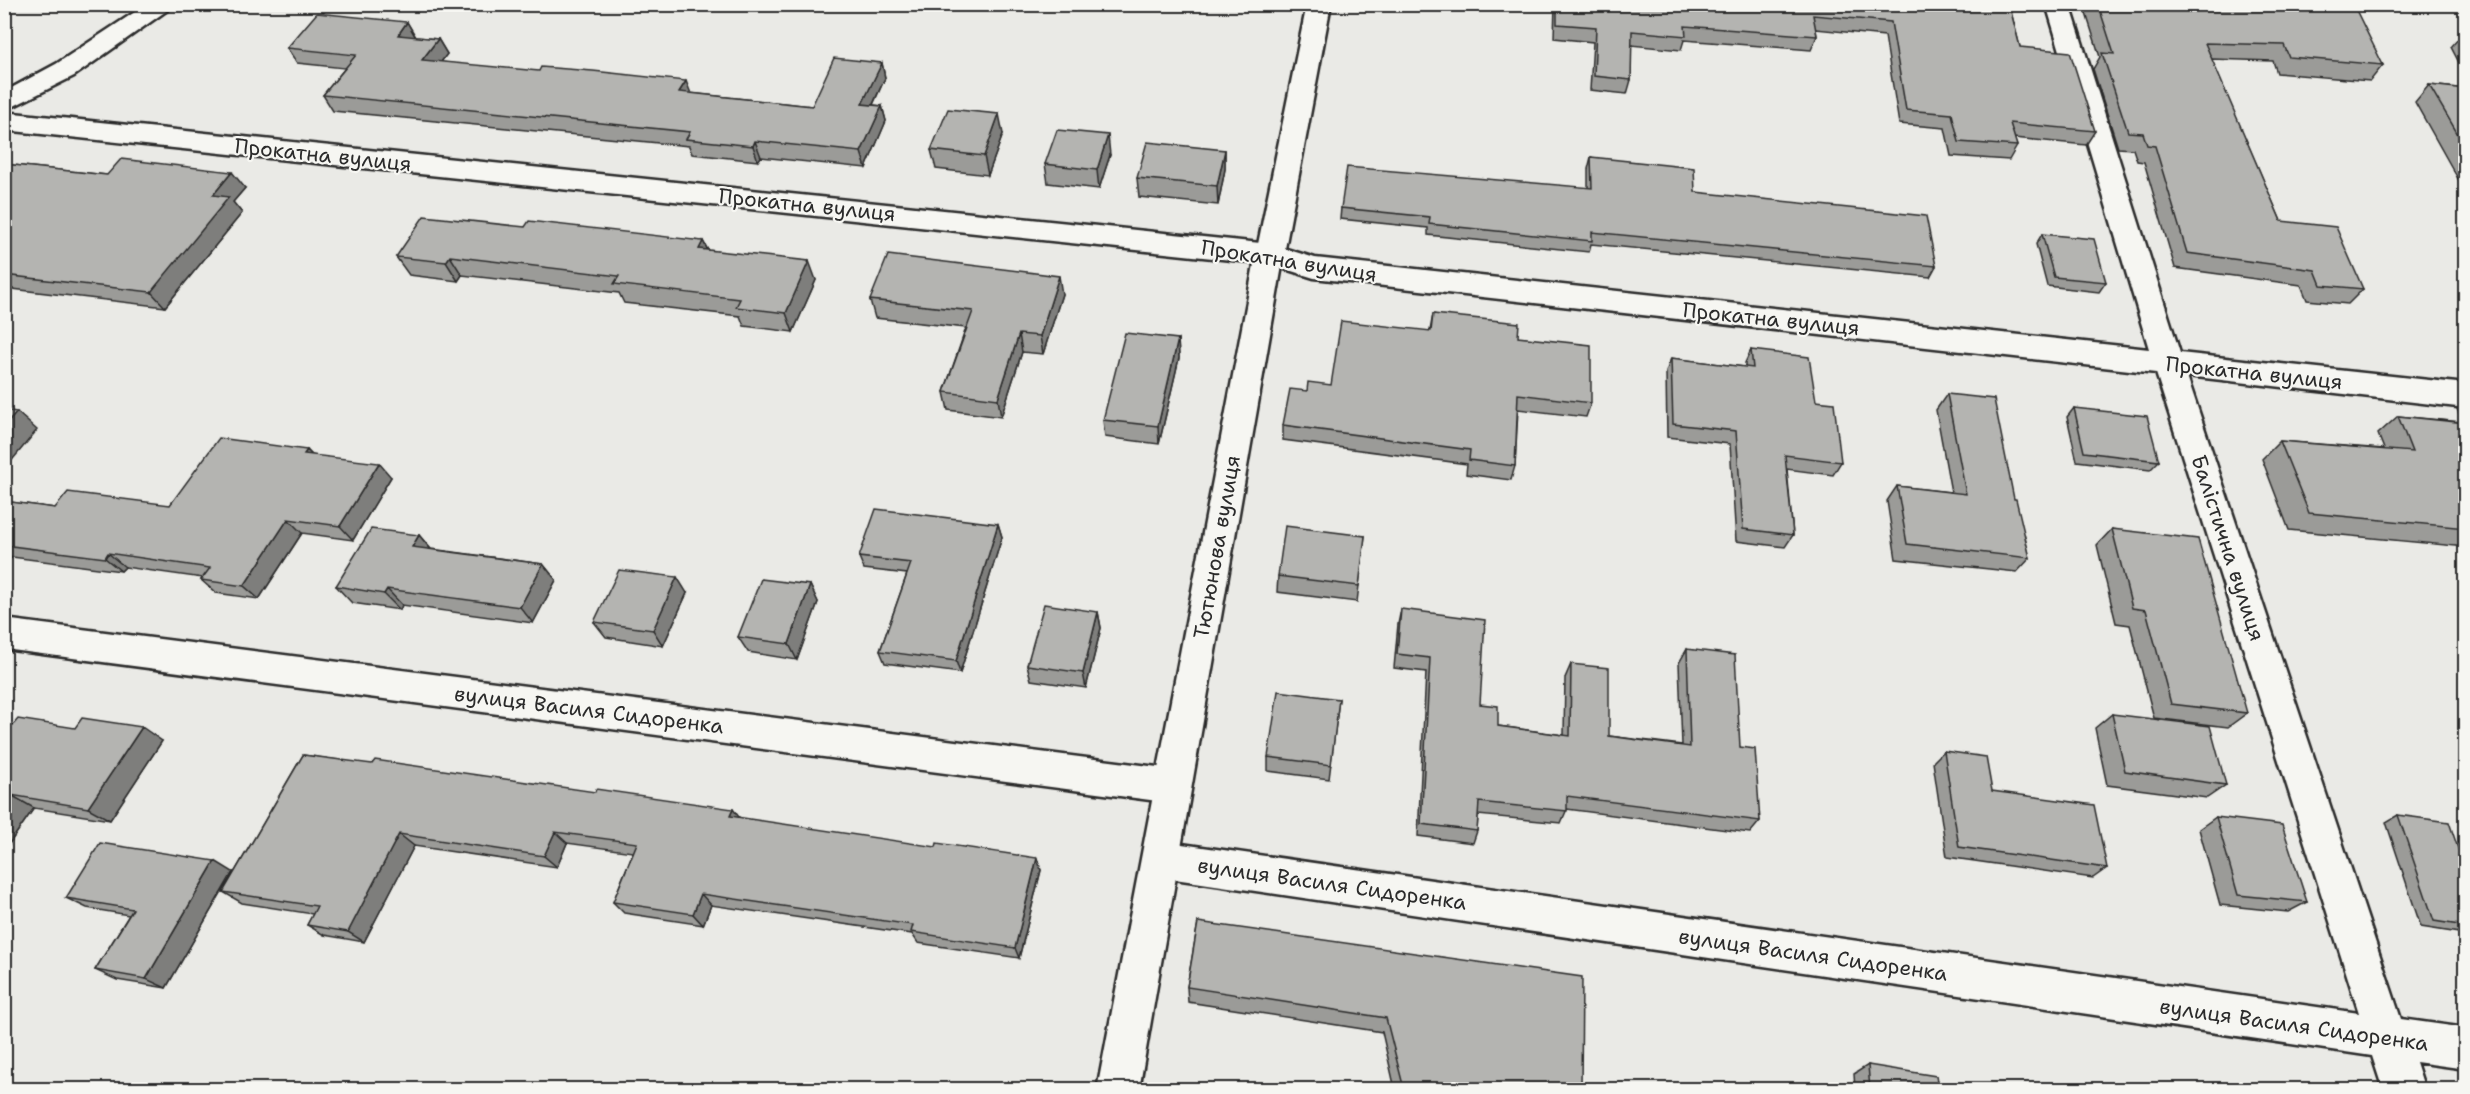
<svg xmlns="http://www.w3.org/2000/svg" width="2470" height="1094" viewBox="0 0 2470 1094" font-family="'Shantell Sans',sans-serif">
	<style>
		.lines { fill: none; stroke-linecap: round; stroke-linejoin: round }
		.street-casing { stroke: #2b2b2b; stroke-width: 5 }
		.secondary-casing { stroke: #2b2b2b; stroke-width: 5 }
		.street { fill: #f6f6f2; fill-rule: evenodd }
		.secondary { fill: #f6f6f2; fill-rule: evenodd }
		.wall { fill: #9b9b98; stroke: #2b2b2b; stroke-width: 1.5 }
		.shaded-wall { fill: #7e7e7c; stroke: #2b2b2b; stroke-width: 1.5 }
		.building { fill: #b4b4b1; stroke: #2b2b2b; stroke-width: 1.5 }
		.labels { text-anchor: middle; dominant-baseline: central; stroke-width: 4.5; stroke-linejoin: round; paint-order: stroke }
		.street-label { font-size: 21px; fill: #2b2b2b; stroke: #f6f6f2 }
	</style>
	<rect width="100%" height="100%" fill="#eaeae6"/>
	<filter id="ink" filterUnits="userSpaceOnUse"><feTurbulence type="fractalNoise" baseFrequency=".0167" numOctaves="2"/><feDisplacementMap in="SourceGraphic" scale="12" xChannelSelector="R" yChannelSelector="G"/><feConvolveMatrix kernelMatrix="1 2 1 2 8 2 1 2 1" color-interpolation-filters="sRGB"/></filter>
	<g filter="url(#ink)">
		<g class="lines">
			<g class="street-casing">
				<path id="street" d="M147,4H176L74,76L4,111V92L56,64Z
					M2046,4H2070L2180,353L2466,384V408L2187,376L2401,1019L2466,1028V1069L2416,1062L2425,1090H2383L2372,1056L1161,877L1148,872L1142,859L1148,846L1161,841L2359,1013L2156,373L1314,278L1269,264L4,130V112L1270,244L1315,258L2149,349Z
					M4,619L1173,769L1186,774L1191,786L1186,798L1173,803L4,649Z"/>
			</g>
			<g class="secondary-casing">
				<path id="secondary" d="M1307,4H1331L1284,254L1139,1090H1097L1256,254Z"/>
			</g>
			<use href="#street" class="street"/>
			<use href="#secondary" class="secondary"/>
		</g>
		<path class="wall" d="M1425,4H1476L1475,11L1425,6Z
			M1492,4H1539L1538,8Z
			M1555,4H2009L2020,47L2095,131L2086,145L2014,138L2017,146L2009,160L1951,156L1945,128L1899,124L1885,36L1816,29L1817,36L1811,50L1684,40L1681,50L1631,45V80L1627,94L1590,90L1593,42L1554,38Z
			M2083,4H2338L2383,65L2370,81L2277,73L2273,61L2211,59L2281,221L2363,289L2348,304L2307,300L2301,285L2175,268L2144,162L2137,161L2133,149L2118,148L2093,69L2100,57Z
			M407,22L416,37L438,39L447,54L441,62L690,93L812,106L882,63L885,78L873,105L882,106L886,121L866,168L761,157L758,161L692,154L689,146L333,111L323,95L345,68L297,63L287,48Z
			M2466,30V76L2451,47Z
			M2429,85L2466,89V193L2415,102Z
			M1003,134L988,175L936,169L931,150Z
			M1225,150V169L1218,205L1139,197L1137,178Z
			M1110,155L1099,189L1048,183L1045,164Z
			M1591,157L1695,192L1936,266L1930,277L1591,244L1589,252L1428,235V228L1340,219L1341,208L1588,188V169Z
			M4,164L107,175L245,188L233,202L242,213L165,307L4,288Z
			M525,227L703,241L708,250L816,280L793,332L744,326L740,316L624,303L619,293L462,275L458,281L409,275L396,257Z
			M2042,234L2106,282L2099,292L2047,286L2036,244Z
			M1062,294L1043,354L1022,352L1001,417L948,410L944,392L966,328L875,318L870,300Z
			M1433,314L1518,337L1591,403L1586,417L1518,409L1515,466L1511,480L1466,474L1467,464L1283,440V425L1307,391L1331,385L1430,331Z
			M1178,339L1179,358L1159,444L1105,437L1103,420Z
			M1751,350L1816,401L1841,462L1833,475L1787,469L1793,535L1785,547L1736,541L1730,444L1667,437L1666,372L1671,358L1745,367V363Z
			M1947,394L2014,499L2030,558L2017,572L1896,559L1887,501L1897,486L1951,492L1936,410Z
			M2466,402V547L2289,530L2262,459L2280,441L2384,449L2378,434L2398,416L2463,422L2457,409Z
			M2074,408L2159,461L2150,470L2077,461L2067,417Z
			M307,450L312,455L391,477L353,540L302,533L259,599L216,593L201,580L203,578L125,567L121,571L12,557L4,566V501L55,508L170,505Z
			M998,524L1002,537L960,673L885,663L880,651L907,574L864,569L859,557Z
			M2112,529L2247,713L2228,727L2154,718L2130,625L2116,623L2097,545Z
			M419,535L431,549L543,564L556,580L533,623L402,605L400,610L352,603L336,586Z
			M1365,536L1357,602L1277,592L1278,576Z
			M810,585L818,602L797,660L748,652L738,637Z
			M687,593L663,646L606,637L594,622Z
			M1401,609L1498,726L1564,735L1565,678L1571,664L1609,736L1682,745L1679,663L1687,649L1740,747L1760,821L1750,833L1567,809L1561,823L1478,815L1477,831L1473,843L1418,836L1426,672L1394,668L1398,624Z
			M1098,612L1101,628L1086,688L1031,680L1027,665Z
			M1339,699L1329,779L1268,771V757Z
			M2112,714L2226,785L2207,798L2107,785L2095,728Z
			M4,724L162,741L110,820L34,808L4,851Z
			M1944,751L1992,791L2107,868L2093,878L1947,857L1933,762Z
			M303,755L740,818L1041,870L1019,958L918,943L912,934L711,905L703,925L624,913L613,902L633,852L567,843L557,867L414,846L364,942L324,935L307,925L313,914L242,903L223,892Z
			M2398,815L2463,863H2466V934L2421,927L2386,822Z
			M2216,817L2307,902L2288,912L2220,905L2199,829Z
			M233,872L166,988L117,980L95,970L129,915L87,908L66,898Z
			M1198,922L1581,1089H1395L1382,1032L1188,1002L1187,987Z
			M1868,1065L1938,1089H1855L1854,1074Z"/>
		<path class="shaded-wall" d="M407,22L416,38L398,35Z
			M438,39L447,54L431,75L422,60Z
			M882,63L885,78L866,119L862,104Z
			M686,81L692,96L679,92Z
			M882,106L886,121L866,168L861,152Z
			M999,114L1003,134L988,175L984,156Z
			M1108,135L1110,155L1099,189L1097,170Z
			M755,141L761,157L758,161L753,146Z
			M1225,150V169L1218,205L1217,186Z
			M232,172L245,188L233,202L242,213L165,307L151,292L213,195Z
			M703,241L712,259L699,249Z
			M450,256L462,275L458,281L446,262Z
			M809,261L816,280L793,332L786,313Z
			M1059,276L1062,294L1043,354L1040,336Z
			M1019,334L1022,352L1001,417L998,399Z
			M1178,339L1179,358L1159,444L1158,426Z
			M17,412L37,430L4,470V427Z
			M307,450L320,464L304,454Z
			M379,463L391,477L353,540L340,526Z
			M288,519L302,533L259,599L244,586Z
			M998,524L1002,537L960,673L956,661Z
			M419,535L433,552L412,547Z
			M4,551L12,557L4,566Z
			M108,553L125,567L121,571L105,558Z
			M543,564L556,580L533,623L520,607Z
			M677,577L687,593L663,646L653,630Z
			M810,585L818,602L797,660L789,644Z
			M387,589L402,605L400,610L384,594Z
			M1098,612L1101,628L1086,688L1083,673Z
			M142,727L162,741L110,820L88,808Z
			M11,795L34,808L4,851V805Z
			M733,809L742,821L730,816Z
			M555,832L567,843L557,867L544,856Z
			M399,834L414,846L364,942L348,932Z
			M1037,858L1041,870L1019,958L1015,948Z
			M215,861L233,872L166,988L146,979Z
			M701,894L711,905L703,925L693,914Z"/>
		<path class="building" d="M1557,4H2009L2020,47L2070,52L2095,131L2010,123L2017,146L1959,142L1952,114L1906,110L1891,22L1813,15L1817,36L1685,26L1686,36L1632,31L1631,80L1594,76L1596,27L1557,24Z
			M2098,4H2338L2354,6L2383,65L2289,57L2284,45L2205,43L2281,221L2336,227L2363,289L2321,285L2315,270L2187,253L2155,146L2147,145L2143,133L2128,132L2102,53L2114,54Z
			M317,13L407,22L398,35L438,39L422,60L539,71L541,67L593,71L686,81L679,92L812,106L834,58L882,63L862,104L882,106L861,152L755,141L753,146L686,139L690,132L323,95L356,55L287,48Z
			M2429,85L2466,89V148Z
			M948,109L999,114L984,156L931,150Z
			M1057,130L1108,135L1097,170L1045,164Z
			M1147,142L1225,150L1217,186L1137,178Z
			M1591,157L1694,168L1695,192L1926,216L1936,266L1592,232V241L1429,224L1430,217L1341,208L1347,167L1592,188Z
			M121,159L232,172L213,195L229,197L151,292L4,275V164L107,175Z
			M424,216L525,227L529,221L703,241L699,249L809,261L786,313L736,307L740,299L614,284L619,276L450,256L446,262L396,257Z
			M2042,234L2094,239L2106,282L2054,277Z
			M888,255L1059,276L1040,336L1019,334L998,399L944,392L973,311L870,300Z
			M1433,314L1519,323L1518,337L1591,345V403L1518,394L1515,466L1469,460L1470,450L1283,425L1290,389L1307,391L1308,382L1331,385L1341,321L1431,331Z
			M1125,333L1178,339L1158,426L1103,420Z
			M1751,350L1809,357L1816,401L1834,403L1841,462L1785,455L1793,535L1743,529L1736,431L1673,424L1671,358L1753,368Z
			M1947,394L1994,399L2014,499H2016L2030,558L1907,544L1897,486L1966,494Z
			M2074,408L2147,416L2159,461L2084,452Z
			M4,410L17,412L4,427Z
			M2398,416L2466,423V528L2309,513L2280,441L2412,452Z
			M219,438L307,450L304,454L379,463L340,526L288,519L244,586L201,580L210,568L108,553L105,558L4,545V501L55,508L68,492L170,505Z
			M876,509L998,524L956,661L880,651L911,563L859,557Z
			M1285,526L1365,536L1359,586L1278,576Z
			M371,529L419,535L412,547L543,564L520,607L387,589L384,594L336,586Z
			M2112,529L2198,539L2247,713L2171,704L2146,610L2132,608Z
			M619,570L677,577L653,630L594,622Z
			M761,579L810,585L789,644L738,637Z
			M1044,604L1098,612L1083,673L1027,665Z
			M1401,609L1485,620L1480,704L1498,706V726L1570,736L1571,664L1609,668V736L1690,747L1687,649L1735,655L1740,747L1755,749L1760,821L1567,796V811L1479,802L1477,831L1421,824L1430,658L1397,654Z
			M1278,691L1339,699L1331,765L1268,757Z
			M2112,714L2210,726L2226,785L2125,771Z
			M82,718L142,727L88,808L11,795L4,805V724L13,725L18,719L75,728Z
			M1944,751L1986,757L1992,791L2094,805L2107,868L1959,847Z
			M303,755L372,764L375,760L595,792L596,789L733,809L730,816L936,847L937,843L1037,858L1015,948L911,932L913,925L701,894L693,914L613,902L637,843L555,832L544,856L399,834L348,932L307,925L317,906L223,892Z
			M2398,815L2449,822L2463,863H2466V926L2434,921Z
			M2216,817L2282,825L2307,902L2238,895Z
			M100,843L215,861L146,979L95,970L133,909L66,898Z
			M1198,922L1582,977L1581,1089H1404L1386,1018L1187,987Z
			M1868,1065L1936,1076L1938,1089H1870Z
			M1167,1087L1184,1089H1167Z"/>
	</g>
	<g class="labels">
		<g class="street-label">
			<text transform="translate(323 155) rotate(6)">Прокатна вулиця</text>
			<text transform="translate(807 205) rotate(6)">Прокатна вулиця</text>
			<text transform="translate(1289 261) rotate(9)">Прокатна вулиця</text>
			<text transform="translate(1771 319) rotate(6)">Прокатна вулиця</text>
			<text transform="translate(2254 373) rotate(6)">Прокатна вулиця</text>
			<text transform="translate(1217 547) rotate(-80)">Тютюнова вулиця</text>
			<text transform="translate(2228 548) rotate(72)">Балістична вулиця</text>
			<text transform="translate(589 710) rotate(7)">вулиця Василя Сидоренка</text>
			<text transform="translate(1332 884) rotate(8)">вулиця Василя Сидоренка</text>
			<text transform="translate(1813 955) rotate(8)">вулиця Василя Сидоренка</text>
			<text transform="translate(2294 1025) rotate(8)">вулиця Василя Сидоренка</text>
		</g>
	</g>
	<rect width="2470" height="1094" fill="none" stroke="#f6f6f2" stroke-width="24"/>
	<rect x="12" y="12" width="2446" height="1070" fill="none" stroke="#2b2b2b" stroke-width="2" filter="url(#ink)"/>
</svg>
